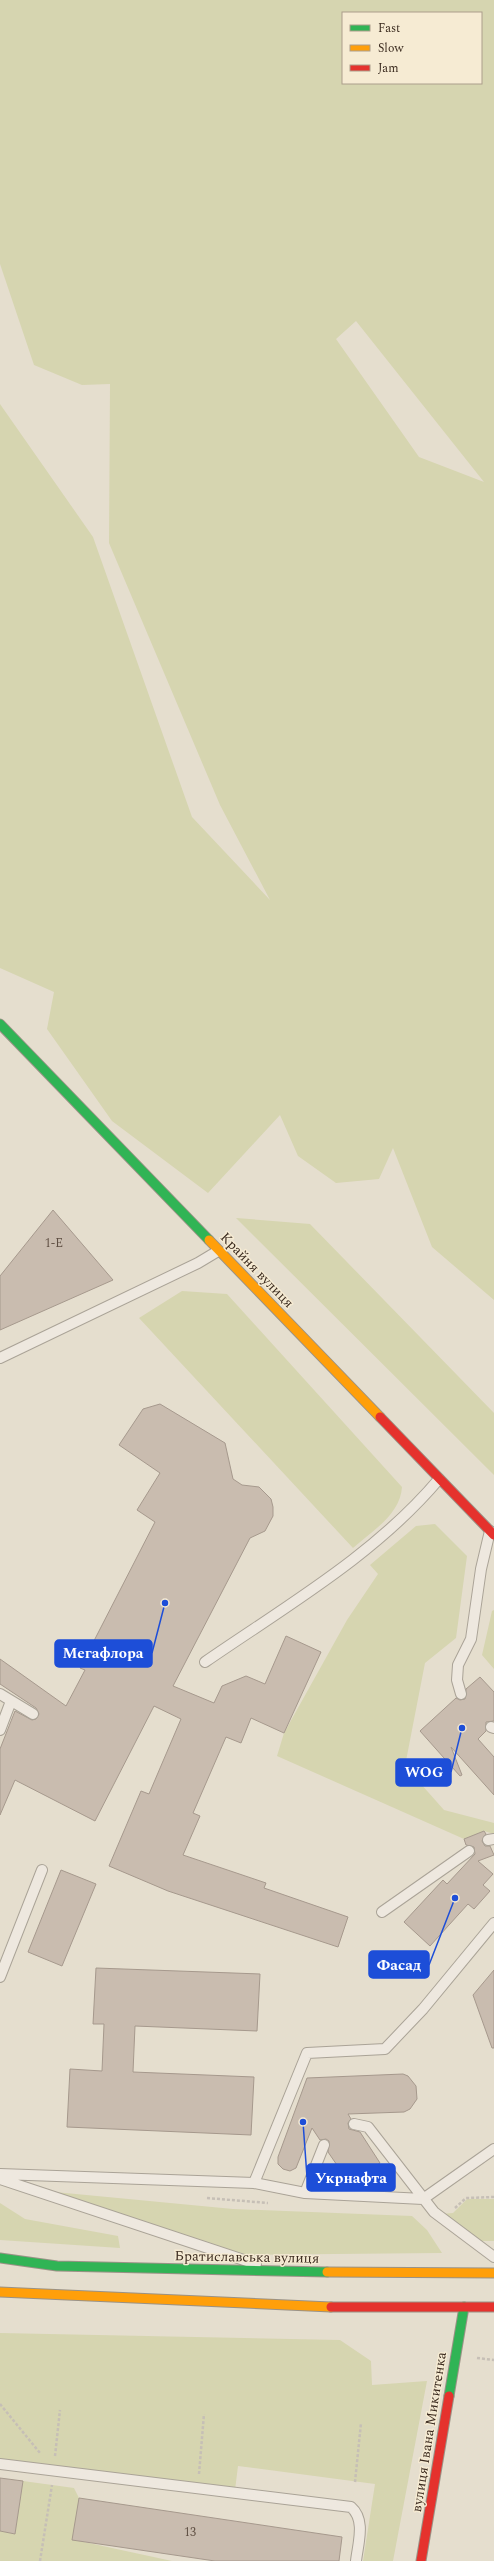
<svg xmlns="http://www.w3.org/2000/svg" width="494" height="2561" viewBox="0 0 494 2561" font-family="Spectral,serif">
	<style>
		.green { fill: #d6d5b0; fill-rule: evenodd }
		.building { fill: #c9bcaf; stroke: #a6998d }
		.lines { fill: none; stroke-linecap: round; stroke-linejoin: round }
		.lane-casing { stroke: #aaa397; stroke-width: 12 }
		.fast-casing { stroke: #9a9286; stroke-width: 11 }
		.slow-casing { stroke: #9a9286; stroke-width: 11 }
		.jam-casing { stroke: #9a9286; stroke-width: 11 }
		.path { stroke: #c6bfb6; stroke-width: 2.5; stroke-dasharray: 3 2; stroke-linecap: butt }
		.lane { stroke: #eee8df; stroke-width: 10 }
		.fast { stroke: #30b455; stroke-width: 9 }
		.slow { stroke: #ff9f0a; stroke-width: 9 }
		.jam { stroke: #e5322d; stroke-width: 9 }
		.labels { text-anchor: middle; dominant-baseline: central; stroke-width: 3; stroke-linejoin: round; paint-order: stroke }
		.number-label { font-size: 12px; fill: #5e4e42 }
		.street-label { font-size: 14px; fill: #3a2a1e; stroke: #f6ebd3 }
		.leader { fill: none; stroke: #1d4ed8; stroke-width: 1.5 }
		.callout-dot { fill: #1d4ed8; stroke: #f6ebd3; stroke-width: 1.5 }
		.callout { fill: #1d4ed8; stroke: #1d4ed8; stroke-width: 1.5 }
		.callout-label { font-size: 15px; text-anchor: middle; font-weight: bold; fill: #fff }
	</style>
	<rect width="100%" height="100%" fill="#e5dece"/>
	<path class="green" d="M0,0H494V1300L432,1247L393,1148L379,1179L336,1183L298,1156L280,1115L208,1193L112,1121L47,1029L54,992L0,968V404L93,537L192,817L270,900L220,805L109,543L110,384L82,385L34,365L0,264ZM343,13H481V83H343ZM356,321L484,482L419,457L336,339Z
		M236,1218L310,1224L494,1413V1475Z
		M182,1291L227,1294L402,1487C400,1515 372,1531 353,1548L139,1318Z
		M435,1524L467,1556L456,1638L425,1663L405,1766L444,1810L494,1823V1834L484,1831L464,1839L277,1756L284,1733L347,1620L378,1574L370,1565L416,1526Z
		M494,1610V1669L482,1655L492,1611Z
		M55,2192L233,2209L412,2216L427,2230L442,2253L235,2255Z
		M467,2199H494V2241H477L441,2214L453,2213Z
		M0,2203L25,2219L118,2236L120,2248L0,2240Z
		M0,2333L340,2340L371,2361L372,2385L427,2381L393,2561H363L375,2484L238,2466L235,2490L0,2462Z
		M23,2481L74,2488L79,2498L75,2540L172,2561H0V2531L15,2534Z"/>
	<path class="building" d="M53,1210L113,1280L0,1330V1276Z
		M160,1404L225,1443L233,1479L242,1485L259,1487L271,1499L273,1507V1516L265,1531L250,1538L173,1686L214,1703L222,1686L246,1676L265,1684L286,1636L321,1652L284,1733L251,1718L241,1743L226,1737L193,1813L200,1816L183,1855L266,1883L264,1888L348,1917L338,1947L168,1891L109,1866L141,1791L149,1794L181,1719L154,1706L95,1821L15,1780L0,1815V1749L15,1711L32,1720L36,1719L39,1714L36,1708L0,1684V1659L66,1706L85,1670L80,1668L155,1522L137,1510L160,1473L119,1445L143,1409Z
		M480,1677L494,1692V1721L486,1722V1731L478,1739L494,1757V1795L451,1747L462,1775L460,1776L420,1731L456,1698L460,1700L465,1699L466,1689Z
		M484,1831L486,1834L482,1841L485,1846H490L494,1855L478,1861L493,1874L483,1885L490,1891L474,1909L468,1904L430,1946L404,1922L443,1880L447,1884L475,1854L474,1847L466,1845L464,1839Z
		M61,1870L96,1884L62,1966L28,1952Z
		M96,1968L260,1974L257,2031L135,2026L133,2072L254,2077L251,2135L67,2127L70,2069L102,2071L104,2024H93Z
		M494,1970V2048H492L473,1995Z
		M403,2074L408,2076L416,2086L417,2099L410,2109L404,2112L348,2114L351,2119L348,2123L349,2129L360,2132L380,2163L350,2184L328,2152L329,2141L326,2139L320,2140L312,2128L296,2168L290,2171L283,2169L278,2164V2157L307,2078Z
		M0,2478L23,2481L15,2534L0,2531Z
		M79,2498L342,2537L339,2561H215L72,2540Z"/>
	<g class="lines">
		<g class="lane-casing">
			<path id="lane" d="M0,1358L198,1263L218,1251
				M205,1662C286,1606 375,1555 439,1479
				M0,1694L33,1714
				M461,1694L457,1680L458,1665L471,1639L481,1569L490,1531
				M491,1727L494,1728
				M0,1730L11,1701
				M488,1840L494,1839
				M382,1912L469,1851
				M0,1977L42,1870
				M354,2124L368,2127L434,2212L494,2257
				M0,2174L254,2183L305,2193L324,2145
				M0,2179L256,2264
				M254,2183L307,2053L385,2049L423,2009L494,1923
				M305,2193L423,2199L494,2149
				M0,2464L351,2507C366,2520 358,2543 356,2561"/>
		</g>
		<g class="fast-casing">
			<path id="fast" d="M0,1024L209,1240
				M0,2258L57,2266L327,2272
				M449,2396L464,2307"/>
		</g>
		<g class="slow-casing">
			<path id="slow" d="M209,1240L380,1417
				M327,2272L494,2273
				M0,2292L331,2307"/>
		</g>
		<g class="jam-casing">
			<path id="jam" d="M380,1417L494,1535
				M331,2307H494
				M421,2561L449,2396"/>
		</g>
		<path class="path" d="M207,2198L268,2203
			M455,2208L466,2198L494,2197
			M477,2358L494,2360
			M0,2404L40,2453
			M55,2456L60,2410
			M199,2474L204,2414
			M355,2482L361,2423
			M40,2561L52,2485"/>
		<use href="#lane" class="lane"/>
		<use href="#fast" class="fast"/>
		<use href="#slow" class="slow"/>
		<use href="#jam" class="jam"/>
	</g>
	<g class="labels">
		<g class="number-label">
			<text x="54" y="1243">1-Е</text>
			<text x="190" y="2532">13</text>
		</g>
		<g class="street-label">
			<text transform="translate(257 1270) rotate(46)">Крайня вулиця</text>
			<text transform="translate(247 2257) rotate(1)">Братиславська вулиця</text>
			<text transform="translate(429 2432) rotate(-81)">вулиця Івана Микитенка</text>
		</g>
	</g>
	<path class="leader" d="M165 1603L152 1653M462 1728L451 1772M455 1898L429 1965M303 2122L307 2177"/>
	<g class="callout-dot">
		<circle cx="165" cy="1603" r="4"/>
		<circle cx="462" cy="1728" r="4"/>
		<circle cx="455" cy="1898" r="4"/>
		<circle cx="303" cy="2122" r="4"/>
	</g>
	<g class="callout">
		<rect x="55" y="1640" width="97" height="27" rx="4"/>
		<rect x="396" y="1759" width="55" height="27" rx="4"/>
		<rect x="369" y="1951" width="60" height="27" rx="4"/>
		<rect x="307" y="2164" width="88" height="27" rx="4"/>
	</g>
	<g class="callout-label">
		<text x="103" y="1658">Мегафлора</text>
		<text x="424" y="1777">WOG</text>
		<text x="399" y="1970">Фасад</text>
		<text x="351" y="2183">Укрнафта</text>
	</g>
	<rect x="342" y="12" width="140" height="72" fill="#f6ebd3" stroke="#ab9e8b"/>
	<rect x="350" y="25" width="20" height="6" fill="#30b455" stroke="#ab9e8b"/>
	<text x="378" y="32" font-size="12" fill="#3a2a1e">Fast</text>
	<rect x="350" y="45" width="20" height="6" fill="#ff9f0a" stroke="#ab9e8b"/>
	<text x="378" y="52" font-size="12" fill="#3a2a1e">Slow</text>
	<rect x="350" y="65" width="20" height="6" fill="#e5322d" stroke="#ab9e8b"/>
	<text x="378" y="72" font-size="12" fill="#3a2a1e">Jam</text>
</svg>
